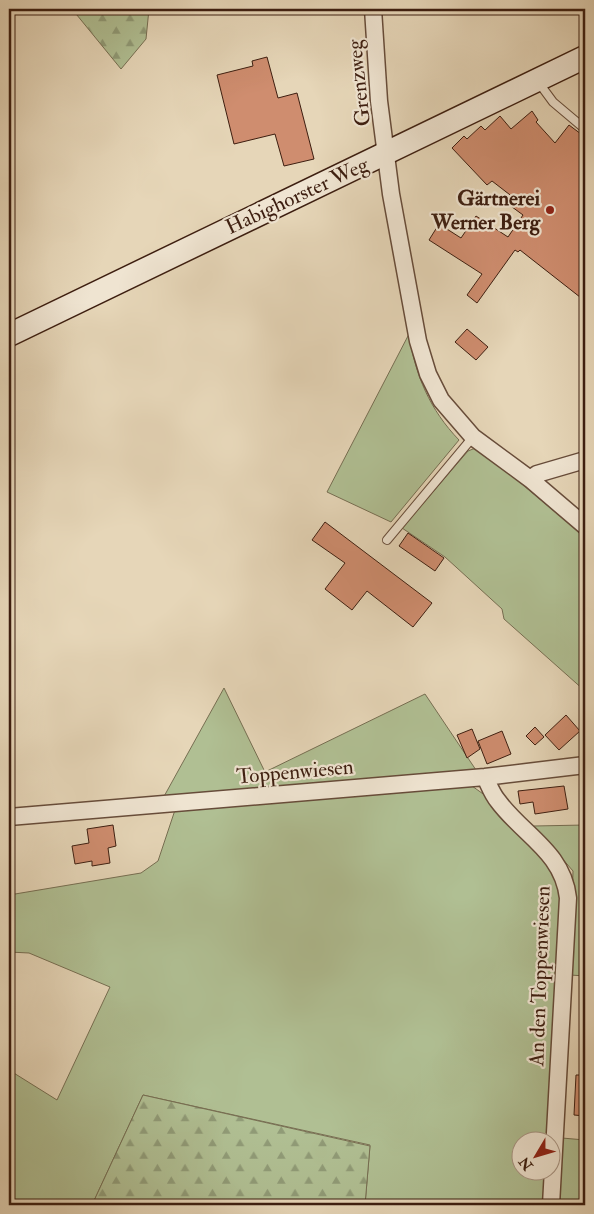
<svg xmlns="http://www.w3.org/2000/svg" width="594" height="1214" viewBox="0 0 594 1214" font-family="'IM FELL Double Pica',serif">
	<style>
		.green { fill: #b0bf93; stroke: #766e52 }
		.forest { fill: url(#forest-firs); stroke: #766e52 }
		.building { fill: #cf8d6f; stroke: #3d1e10 }
		.lines { fill: none; stroke-linecap: round; stroke-linejoin: round }
		.lane-casing { stroke: #674c3a; stroke-width: 10 }
		.street-casing { stroke: #674c3a; stroke-width: 19 }
		.secondary-casing { stroke: #3d1e10; stroke-width: 25 }
		.lane { stroke: #efe4d1; stroke-width: 8 }
		.street { stroke: #efe4d1; stroke-width: 16 }
		.secondary { stroke: #efe4d1; stroke-width: 22 }
		.poi-dot { fill: #8f2418; stroke: #efe4d1; stroke-width: 2 }
		.labels { text-anchor: middle; dominant-baseline: central; stroke-width: 4.5; stroke-linejoin: round; paint-order: stroke }
		.street-label { font-size: 21px; fill: #3d1e10; stroke: #efe4d1 }
		.poi-label { font-size: 21px; font-weight: bold; fill: #3d1e10; stroke: #efe4d1; text-anchor: end }
	</style>
	<defs>
		<pattern id="forest-firs" width="22" height="20" patternUnits="userSpaceOnUse" patternTransform="scale(1.25)"><rect width="22" height="20" fill="#b0bf93"/><path d="M5 1l3.5 6h-7zM16 11l3.5 6h-7z" fill="#909b77"/></pattern>
	</defs>
	<rect width="100%" height="100%" fill="#e6d6b8"/>
	<filter id="stains"><feTurbulence type="fractalNoise" baseFrequency=".004" numOctaves="4"/><feColorMatrix values="0 0 0 0 .2 0 0 0 0 .09 0 0 0 0 .02 0 0 0 .5 -.17"/></filter>
	<radialGradient id="worn" r=".72"><stop offset=".6" stop-color="#630" stop-opacity="0"/><stop offset="1" stop-color="#630" stop-opacity=".3"/></radialGradient>
	<path class="green" d="M409,334C415,375 430,410 459,440L391,522L327,492Z
		M478,447L585,537V691L504,619L502,609L445,557L402,528L468,451Z
		M224,688L265,772L425,694L476,770L162,800Z
		M446,786H472L486,796L550,862L560,880L561,908L549,1141L522,1142V1172H547L545,1205H365L370,1145L143,1095L92,1205H9V1070L57,1100L110,987L29,953L9,952V895L141,873L158,861L175,810Z
		M585,825V976L570,975L573,871L534,826Z
		M562,1138L585,1140V1205H556Z"/>
	<path class="forest" d="M72,9H160H149L146,39L121,69Z
		M143,1095L370,1146L365,1205H92Z"/>
	<path class="building" d="M267,57L278,98L297,93L314,159L284,166L275,134L234,144L217,75L253,66L252,61Z
		M532,111L538,120L536,122L555,143L569,125L585,137V301L520,250L518,252L515,250L477,303L467,295L482,274L429,240L439,224L461,238L476,216L508,237L523,215L508,204L514,198L492,181L487,185L452,148L464,136L467,139L481,126L485,130L500,116L511,129Z
		M467,329L488,347L476,360L455,342Z
		M325,522L432,603L413,627L367,591L352,610L325,589L345,563L312,540Z
		M408,533L444,558L435,571L399,546Z
		M566,715L580,731L559,750L545,735Z
		M535,727L544,737L535,745L526,736Z
		M472,729L480,749L467,758L457,735Z
		M502,731L511,754L487,764L478,741Z
		M564,786L568,809L535,814L533,802L520,804L518,791Z
		M113,825L116,846L108,848L110,863L92,866V861L75,864L72,846L89,843L87,829Z
		M576,1075H585V1116L574,1115Z"/>
	<g class="lines">
		<g class="lane-casing">
			<path id="lane" d="M539,83L553,102L585,129
				M387,540L473,437"/>
		</g>
		<g class="street-casing">
			<path id="street" d="M373,9L379,101L391,194L418,341L428,374L441,400L473,437L530,479L585,526
				M530,479L537,474L585,460
				M485,777C489,785 492,794 498,801C523,835 563,852 568,898L551,1205
				M9,817L485,777L585,765"/>
		</g>
		<g class="secondary-casing">
			<path id="secondary" d="M9,335L585,57"/>
		</g>
		<use href="#lane" class="lane"/>
		<use href="#street" class="street"/>
		<use href="#secondary" class="secondary"/>
	</g>
	<circle class="poi-dot" cx="550" cy="210" r="5"/>
	<g class="labels">
		<g class="street-label">
			<text transform="translate(359 83) rotate(-96)">Grenzweg</text>
			<text transform="translate(297 196) rotate(-25)">Habighorster Weg</text>
			<text transform="translate(295 772) rotate(-5)">Toppenwiesen</text>
			<text transform="translate(540 976) rotate(-88)">An den Toppenwiesen</text>
		</g>
		<g class="poi-label">
			<text x="540" y="198">Gärtnerei<tspan x="540" dy="24">Werner Berg</tspan></text>
		</g>
	</g>
	<rect width="594" height="1214" fill="none" stroke="#e6d6b8" stroke-width="30"/>
	<rect x="10" y="10" width="574" height="1194" fill="none" stroke="#3d1e10" stroke-width="2.5"/>
	<rect x="15" y="15" width="564" height="1184" fill="none" stroke="#3d1e10"/>
	<g transform="translate(536 1156) rotate(232)"><circle r="24" fill="#efe4d1" stroke="#a89584"/>
	<path d="M0-4L9 19L0 12L-9 19Z" fill="#8f2418"/>
	<text y="-8" font-size="14" font-weight="bold" text-anchor="middle" fill="#3d1e10">N</text>
	</g>
	<rect width="100%" height="100%" filter="url(#stains)"/>
	<rect width="100%" height="100%" fill="url(#worn)"/>
</svg>
